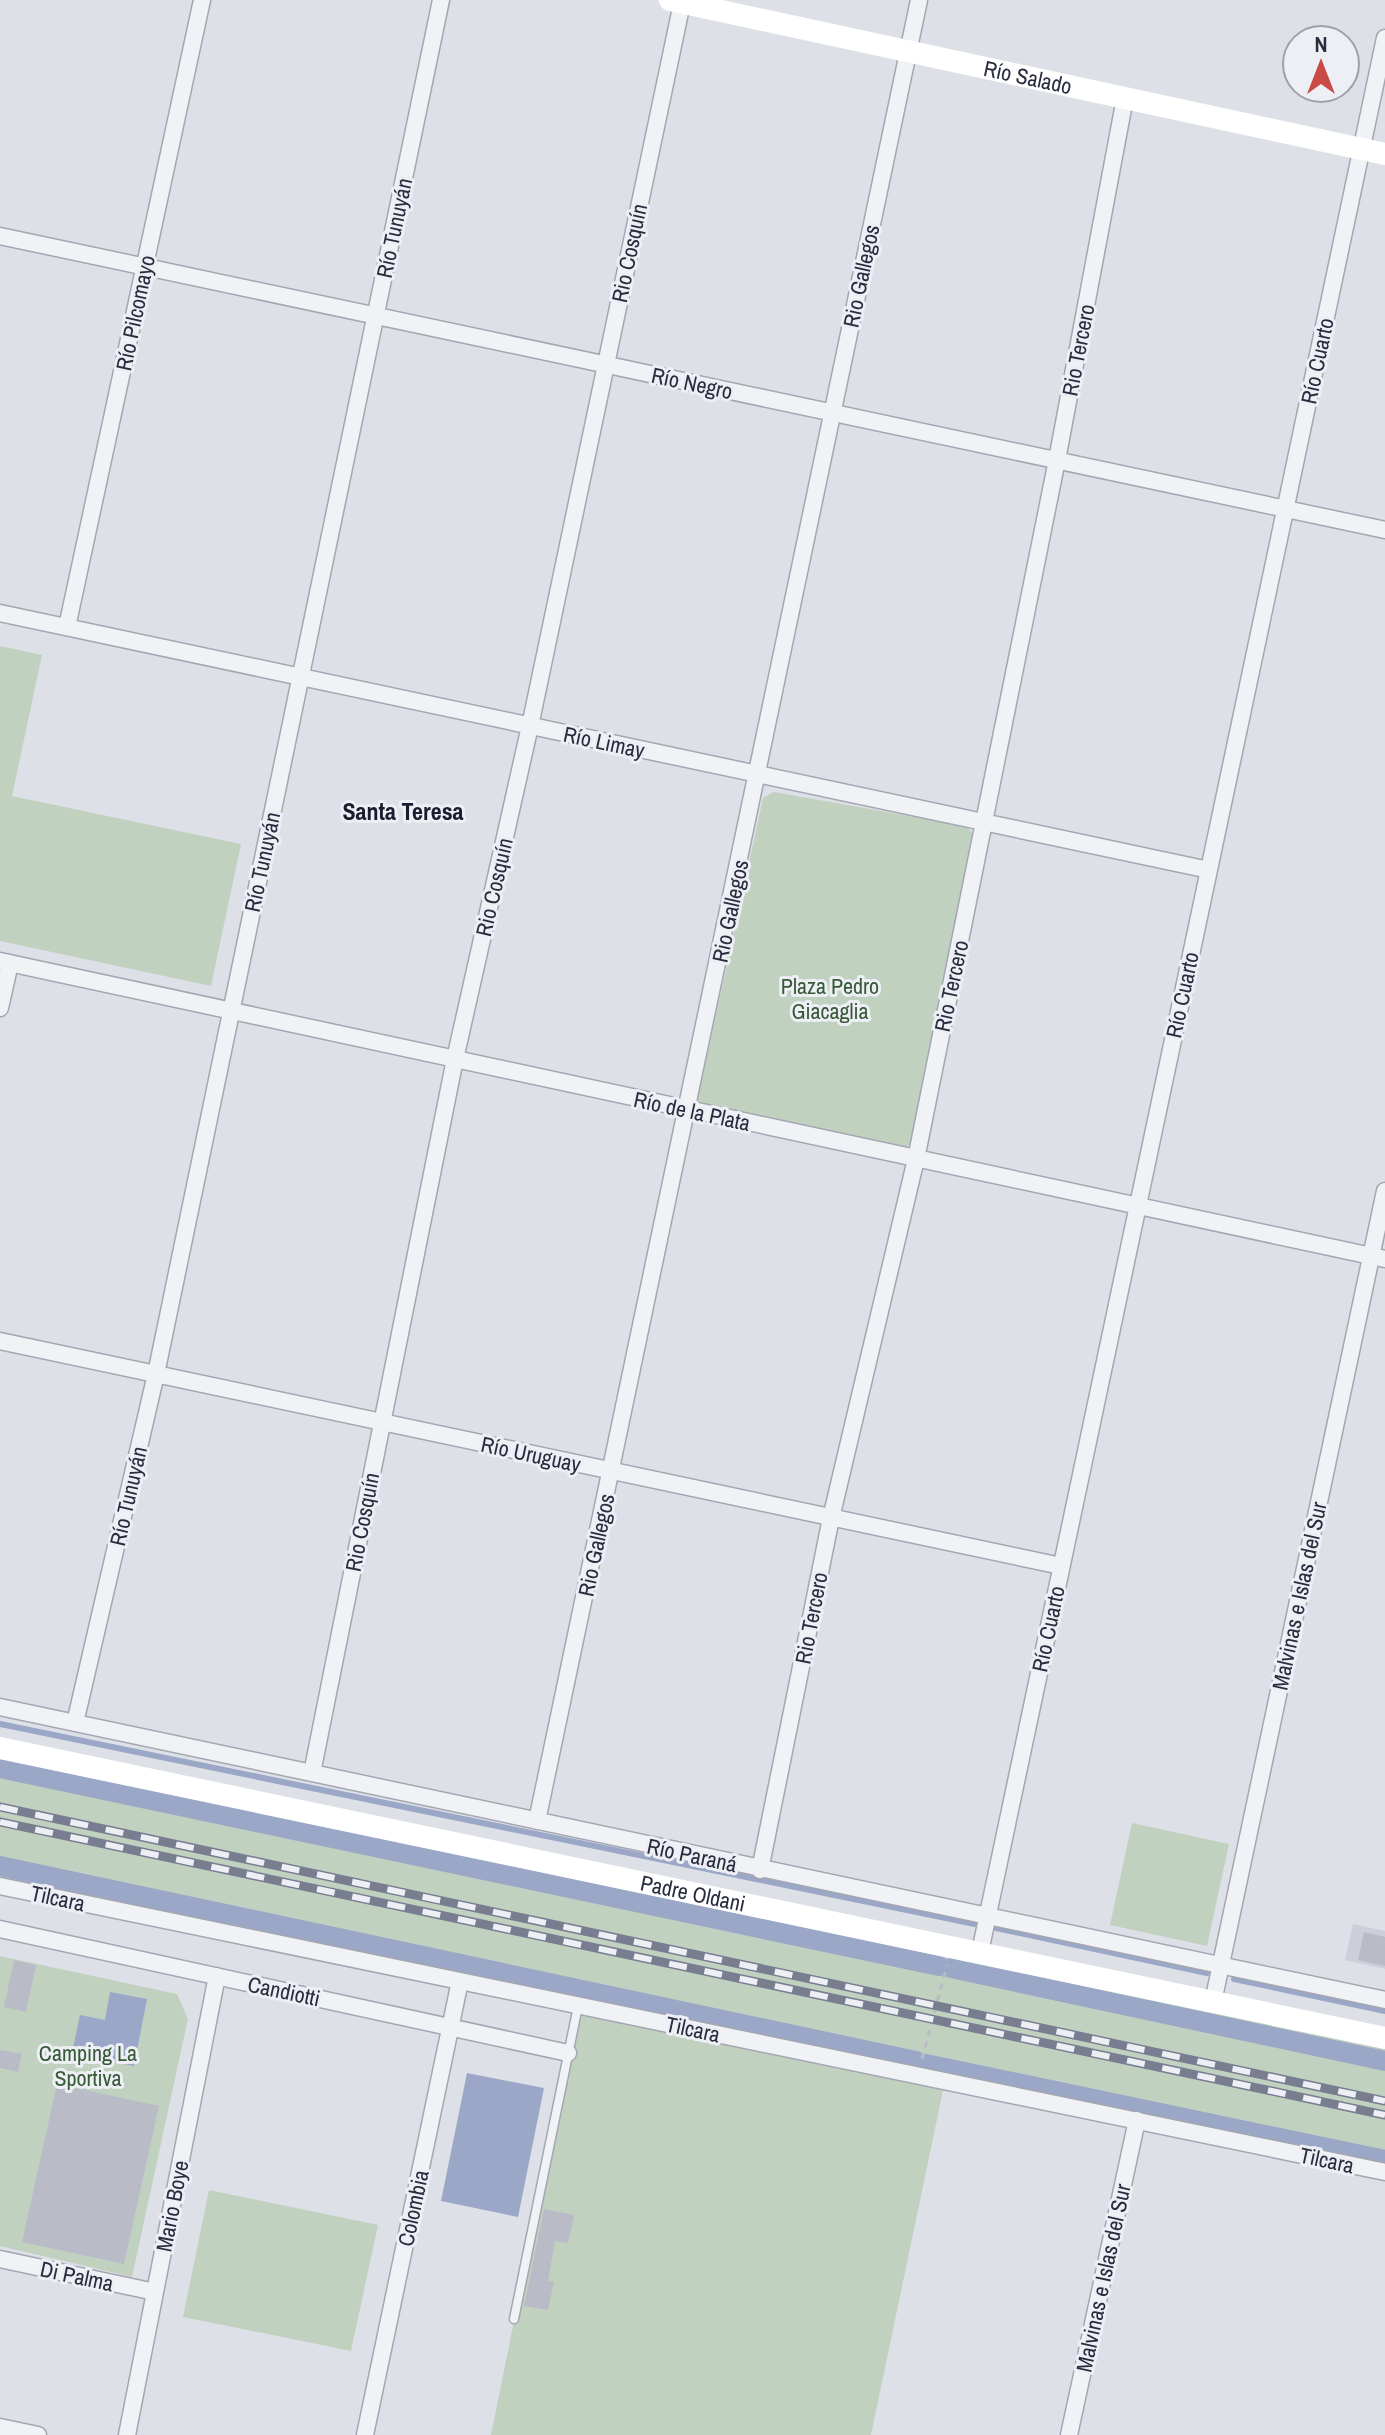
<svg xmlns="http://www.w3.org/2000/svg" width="1385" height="2435" viewBox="0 0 1385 2435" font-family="'Archivo Narrow',sans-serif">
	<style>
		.built { fill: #cccfd9 }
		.green { fill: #c1d1c0 }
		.water { fill: #9aa7c7 }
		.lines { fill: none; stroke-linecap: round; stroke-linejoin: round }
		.stream { stroke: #9aa7c7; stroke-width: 6 }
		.canal { stroke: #9aa7c7; stroke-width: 20 }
		.building { fill: #b9bbc7 }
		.lane-casing { stroke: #a4a6b1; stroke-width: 11 }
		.street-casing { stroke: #a4a6b1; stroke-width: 19 }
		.path { stroke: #b9bbc2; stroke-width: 3; stroke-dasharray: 6 6; stroke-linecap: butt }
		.lane { stroke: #f1f2f6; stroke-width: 8 }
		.street { stroke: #f1f2f6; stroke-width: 16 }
		.secondary { stroke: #fff; stroke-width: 22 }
		.rail-casing { stroke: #787d90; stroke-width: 9 }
		.rail { stroke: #edeff5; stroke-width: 6; stroke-dasharray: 18; stroke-linecap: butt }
		.labels { text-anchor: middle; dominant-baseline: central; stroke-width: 6; stroke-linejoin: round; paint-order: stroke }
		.street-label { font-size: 22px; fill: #282c3e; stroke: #edeff5 }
		.park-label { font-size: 22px; fill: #365936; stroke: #edeff5 }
		.neighbourhood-label { font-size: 24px; font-weight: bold; fill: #1a1d2e; stroke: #edeff5 }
	</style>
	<rect width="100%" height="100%" fill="#dee0e7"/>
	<path class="built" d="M1353,1924L1385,1931V1969L1345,1960Z"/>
	<path class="green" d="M0,646L42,655L12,796L241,844L211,986L0,941Z
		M774,792L966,826L974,835L911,1143L903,1150L703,1108L697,1102L763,798Z
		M0,1748L1385,2038V2172L945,2081L871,2435H491L578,2005L0,1886Z
		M1132,1823L1229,1844L1207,1946L1110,1925Z
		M0,1956L177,1994L188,2019L132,2277L0,2246Z
		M209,2190L378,2225L351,2351L183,2317Z"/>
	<path class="water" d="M110,1992L147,1999L134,2066L72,2053L80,2015L105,2020Z
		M467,2073L544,2088L518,2217L441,2201Z"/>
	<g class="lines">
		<path class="stream" d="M0,1724L975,1924
			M996,1928L1207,1973
			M1234,1979L1385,2011"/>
		<path class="canal" d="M0,1768L939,1966
			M0,1866L916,2061
			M951,1968L1385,2061
			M926,2064L1385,2160"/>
	</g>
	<path class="building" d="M1364,1932L1385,1937V1966L1358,1960Z
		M14,1960L36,1965L26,2012L4,2007Z
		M0,2050L22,2054L18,2072L0,2068Z
		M57,2084L159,2106L124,2264L22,2242Z
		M544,2209L574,2215L568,2243L555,2241L548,2281L554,2282L548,2310L524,2306Z"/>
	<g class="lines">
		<g class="lane-casing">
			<path id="lane" d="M514,2319L578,2006"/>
		</g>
		<g class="street-casing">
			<path id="street" d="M0,236L1385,530
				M0,613L1209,870
				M67,627L202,0
				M0,961L1385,1259
				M0,1008L10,963
				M0,1341L1061,1566
				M0,1707L1385,2000
				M75,1723L156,1374L441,0
				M312,1773L455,1059L530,726L682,3
				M537,1821L919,0
				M760,1870L831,1518L916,1159L1057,460L1125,98
				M0,1886L1385,2172
				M0,1929L568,2053
				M980,1952L1385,38
				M1213,2002L1385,1191
				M0,2259L155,2292
				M0,2427L38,2435
				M127,2435L217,1976
				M365,2435L460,1981
				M1069,2435L1137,2120"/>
		</g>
		<path class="path" d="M922,2059L947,1965"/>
		<use href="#lane" class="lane"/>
		<use href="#street" class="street"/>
		<g class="secondary">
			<path id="s1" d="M670,0L1385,154"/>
			<path id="s2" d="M0,1748L1385,2038"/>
		</g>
		<g class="rail-casing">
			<path id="rail" d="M0,1807L1385,2101
				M0,1822L1385,2115"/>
		</g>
		<use href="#rail" class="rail"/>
	</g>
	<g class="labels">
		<g class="street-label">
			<text stroke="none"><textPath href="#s1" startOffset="366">Río Salado</textPath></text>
			<text transform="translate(394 228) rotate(-78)">Río Tunuyán</text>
			<text transform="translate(629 253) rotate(-78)">Rio Cosquín</text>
			<text transform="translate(861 276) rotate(-78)">Rio Gallegos</text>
			<text transform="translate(135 313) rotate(-78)">Río Pilcomayo</text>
			<text transform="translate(1078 350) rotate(-79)">Rio Tercero</text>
			<text transform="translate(1317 361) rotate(-78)">Río Cuarto</text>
			<text transform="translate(692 383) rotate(12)">Río Negro</text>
			<text transform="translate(604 742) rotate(12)">Río Limay</text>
			<text transform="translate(262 862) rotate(-78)">Río Tunuyán</text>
			<text transform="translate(494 887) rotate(-77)">Rio Cosquín</text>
			<text transform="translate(730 911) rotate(-78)">Rio Gallegos</text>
			<text transform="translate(951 986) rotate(-78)">Rio Tercero</text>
			<text transform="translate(1182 995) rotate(-78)">Río Cuarto</text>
			<text transform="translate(692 1111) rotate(12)">Río de la Plata</text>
			<text transform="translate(531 1454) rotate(12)">Río Uruguay</text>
			<text transform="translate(128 1496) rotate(-77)">Río Tunuyán</text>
			<text transform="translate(362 1522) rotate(-79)">Rio Cosquín</text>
			<text transform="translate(596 1545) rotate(-78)">Rio Gallegos</text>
			<text transform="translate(1299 1596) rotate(-78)">Malvinas e Islas del Sur</text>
			<text transform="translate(811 1618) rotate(-79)">Rio Tercero</text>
			<text transform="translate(1048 1629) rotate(-78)">Río Cuarto</text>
			<text transform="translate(692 1855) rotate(12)">Río Paraná</text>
			<text stroke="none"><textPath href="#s2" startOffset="708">Padre Oldani</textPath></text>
			<text transform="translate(58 1898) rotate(12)">Tilcara</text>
			<text transform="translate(284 1991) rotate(12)">Candiotti</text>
			<text transform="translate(693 2029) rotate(12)">Tilcara</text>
			<text transform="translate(1327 2160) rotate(12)">Tilcara</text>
			<text transform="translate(172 2206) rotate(-79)">Mario Boye</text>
			<text transform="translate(413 2208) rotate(-78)">Colombia</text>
			<text transform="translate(77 2276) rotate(12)">Di Palma</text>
			<text transform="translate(1103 2278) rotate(-78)">Malvinas e Islas del Sur</text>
		</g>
		<g class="park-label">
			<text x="830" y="986">Plaza Pedro<tspan x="830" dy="25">Giacaglia</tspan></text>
			<text x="88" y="2053">Camping La<tspan x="88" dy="25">Sportiva</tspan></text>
		</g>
		<g class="neighbourhood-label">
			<text x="403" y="811">Santa Teresa</text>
		</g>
	</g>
	<g transform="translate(1321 64)"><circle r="38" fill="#edeff5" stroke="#9ea1ac" stroke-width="2"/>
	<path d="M0-6L14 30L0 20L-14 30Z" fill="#c94a46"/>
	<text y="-12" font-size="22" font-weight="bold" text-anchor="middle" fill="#282c3e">N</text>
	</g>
</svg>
